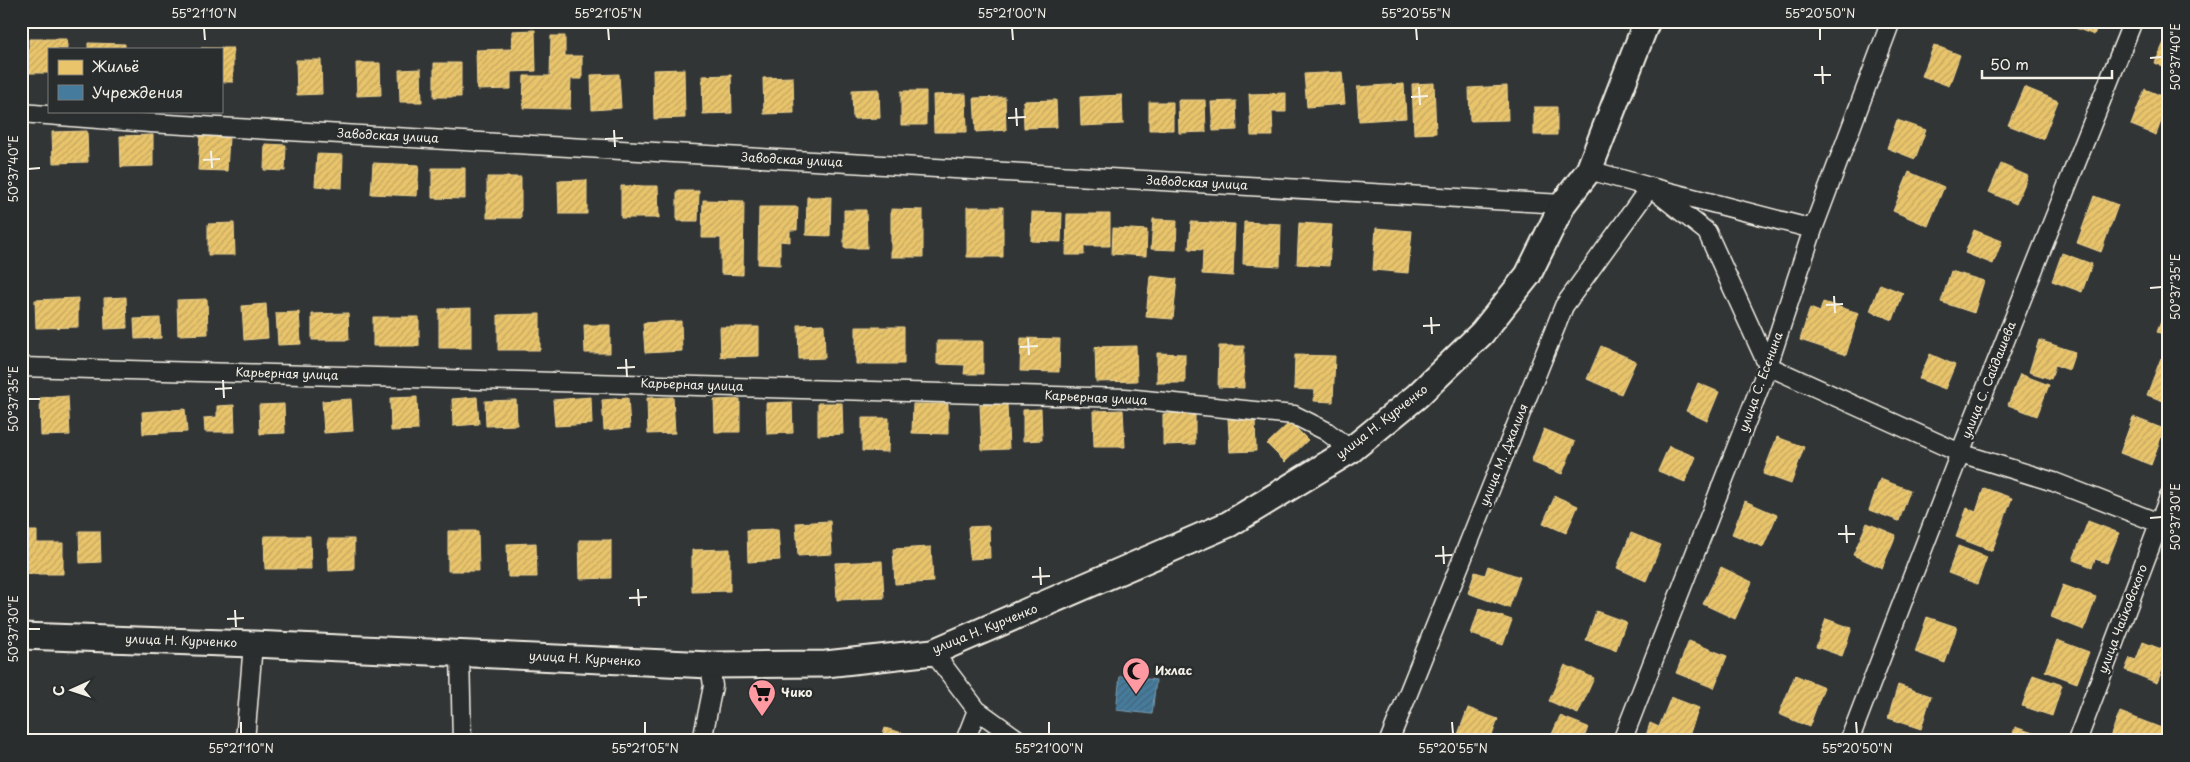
<svg xmlns="http://www.w3.org/2000/svg" width="2190" height="762" viewBox="0 0 2190 762" font-family="'Playpen Sans',sans-serif">
  <defs>
    <pattern id="homes-hatch" width="6" height="6" patternUnits="userSpaceOnUse" patternTransform="scale(1.25)"><rect width="6" height="6" fill="#e9c46a"/><path d="M-1 1l2-2M0 6l6-6M5 7l2-2" fill="none" stroke="#c1a561"/></pattern>
    <pattern id="public-hatch" width="6" height="6" patternUnits="userSpaceOnUse" patternTransform="scale(1.25)"><rect width="6" height="6" fill="#457b9d"/><path d="M-1 1l2-2M0 6l6-6M5 7l2-2" fill="none" stroke="#476476"/></pattern>
  </defs>
  <rect width="100%" height="100%" fill="#323535"/>
  <filter id="ink" filterUnits="userSpaceOnUse"><feTurbulence type="fractalNoise" baseFrequency=".02" numOctaves="2"/><feDisplacementMap in="SourceGraphic" scale="10" xChannelSelector="R" yChannelSelector="G"/><feConvolveMatrix kernelMatrix="1 2 1 2 8 2 1 2 1" color-interpolation-filters="sRGB"/></filter>
  <g filter="url(#ink)">
    <path fill="url(#homes-hatch)" stroke="#ecd290" d="M2058 21H2099L2094 35Z
      M535 30 536 71 511 72V89L477 90 476 50 512 49V31Z
      M2169 31V69L2155 63Z
      M551 36H565V56H582V79H571L570 109 523 108 524 76H550Z
      M29 39H67V49H49V73H29Z
      M88 43 125 44V49H88Z
      M1934 45 1960 55 1949 86 1922 76Z
      M201 48H233V82H221V49Z
      M296 60H321L322 94 297 95Z
      M356 63H380L381 95 357 96Z
      M434 63H461V97H434Z
      M421 69 422 102H400L399 70Z
      M684 69 685 118 654 119 653 70Z
      M1342 72 1345 104 1307 107 1304 74Z
      M619 74 621 108 592 110 591 75Z
      M731 75 732 113 703 114 702 76Z
      M793 77 794 113 764 114 763 78Z
      M1434 83 1436 133 1414 134 1412 84Z
      M1404 84 1406 118 1359 121 1357 87Z
      M1507 86 1508 120 1470 121 1469 88Z
      M2024 87 2058 101 2043 139 2008 125Z
      M879 89 880 118 853 119 852 90Z
      M2145 89 2169 99 2156 135 2131 125Z
      M901 91H926V125H901Z
      M1286 93V112H1272L1273 136H1251L1249 94Z
      M966 94 967 132H934L933 95Z
      M1122 95 1123 124 1081 126 1080 97Z
      M1005 97 1006 130 976 132 974 98Z
      M1056 100 1057 127 1024 128 1023 101Z
      M1178 100H1205L1206 132 1179 133Z
      M1236 101 1237 130 1213 131 1211 102Z
      M1149 102H1173V130H1149Z
      M1534 107H1557V135H1534Z
      M1897 120 1926 130 1915 159 1887 148Z
      M21 128 25 169 21 170Z
      M87 131 88 162 53 163 52 132Z
      M153 135V166L121 167 120 136Z
      M200 135 229 137 227 171 198 170Z
      M265 144 286 145 285 171 264 170Z
      M317 154 343 155 342 188 315 186Z
      M373 163 419 165 417 196 371 194Z
      M2001 164 2028 176 2016 204 1989 192Z
      M432 168H465V199L432 198Z
      M1909 172 1944 187 1928 226 1893 211Z
      M487 177H521V218H487Z
      M587 180V214H559L558 181Z
      M621 186H658L659 218H621Z
      M677 191H699L698 221H677Z
      M2094 196 2118 205 2101 252 2077 243Z
      M807 197H831L830 236 806 235Z
      M703 200 744 201 743 275 721 274V238H702Z
      M759 207H798L797 230H790V242L780 241V265L758 264Z
      M967 207H1003V257H967Z
      M891 209 923 210V257H891Z
      M844 210H866L867 248H844Z
      M1032 212 1062 213 1061 242 1031 241Z
      M1067 214H1110V246H1084V255H1066Z
      M1153 219 1177 220 1176 250 1151 249Z
      M1191 222 1235 224 1233 276 1202 274 1203 250 1189 249Z
      M1244 222 1281 224 1280 266 1243 264Z
      M234 223 235 255H208V224Z
      M1299 223 1332 225 1329 266 1297 264Z
      M1113 228 1147 230 1146 256 1112 254Z
      M1376 228 1412 231 1408 273 1373 270Z
      M1974 230 2002 241 1993 264 1965 253Z
      M2062 253 2092 264 2082 292 2052 281Z
      M1951 271 1984 281 1974 313 1941 302Z
      M1150 276 1177 279 1173 319 1146 317Z
      M1880 284 1903 293 1893 320 1870 311Z
      M126 297 127 328 105 329 104 298Z
      M78 298V327L36 328 35 300Z
      M207 299 208 334 178 335 177 300Z
      M2169 301V336L2157 332Z
      M1823 302 1859 313 1846 355 1800 340 1810 308 1820 312Z
      M266 304 268 338 244 340 242 306Z
      M471 308V348H439V309Z
      M299 312 301 344 278 345 276 313Z
      M348 313 349 340H312V314Z
      M540 314V350H498V315Z
      M373 317H419V346H373Z
      M160 318 161 338 135 339 134 319Z
      M681 321 682 351 645 353 643 323Z
      M824 324 825 358 799 359 798 325Z
      M584 325H610V353H585Z
      M720 327H759V356L721 357Z
      M856 327H904V364H856Z
      M1021 338 1060 339 1059 372 1020 371Z
      M2039 340 2075 352 2069 370 2055 365 2051 379 2029 372Z
      M937 341H983V374H964L965 365 937 364Z
      M1136 346 1137 381 1096 382 1095 347Z
      M1219 346H1244V388L1218 387Z
      M1601 346 1636 361 1621 394 1587 379Z
      M1157 353 1185 354V383H1157Z
      M1930 354 1955 365 1945 389 1919 379Z
      M1295 355 1335 356 1333 402 1314 401 1315 390 1294 389Z
      M2161 358 2169 361V403L2147 395Z
      M2020 374 2049 385 2037 416 2008 405Z
      M1698 383 1719 392 1707 421 1686 411Z
      M68 396 70 435 41 436 40 398Z
      M417 397 418 430 391 431 390 398Z
      M477 397 479 424 453 426 452 399Z
      M591 397 592 424 555 426 553 400Z
      M673 397 675 433 648 434 647 398Z
      M628 398 630 428 604 430 602 400Z
      M351 399 353 431 324 433 322 401Z
      M740 399V432H715L714 400Z
      M516 400 517 425 486 426 485 401Z
      M792 402 793 433 767 434 766 403Z
      M818 403H842L843 434 818 435Z
      M284 404 285 433 260 434 259 405Z
      M913 404H948V434L912 433Z
      M1007 404 1009 449 982 450 980 405Z
      M234 405 235 432H205L204 418 217 417V406Z
      M185 409 187 432 143 434 142 412Z
      M1041 409 1042 440 1023 441V410Z
      M1123 410 1125 447H1094L1093 411Z
      M1195 413V444L1163 445V414Z
      M2133 417 2164 429 2151 465 2120 453Z
      M862 418H889L888 452 862 451Z
      M1255 418 1256 451 1230 452 1228 419Z
      M1290 422 1308 440 1285 462 1267 444Z
      M1544 429 1575 442 1562 474 1531 462Z
      M1777 437 1804 447 1791 484 1763 474Z
      M1669 446 1696 457 1685 482 1658 471Z
      M1880 479 1910 490 1899 521 1869 510Z
      M1984 488 2012 498 1992 551 1956 537 1967 508 1976 512Z
      M1555 496 1578 506 1566 533 1543 523Z
      M1745 501 1777 515 1763 547 1732 534Z
      M830 521 832 554 798 556 796 523Z
      M2088 521 2119 533 2107 563 2095 559 2092 567 2073 560Z
      M1867 523 1896 535 1882 568 1853 555Z
      M989 526 990 558 970 559 968 527Z
      M778 529 780 560 748 562 747 530Z
      M21 531H37V543H63V574H27V557H21Z
      M79 531H100L101 562 80 563Z
      M448 531H478L479 571H448Z
      M1631 533 1661 545 1646 581 1617 568Z
      M264 536H310L311 569H265Z
      M328 539H354V570L329 571Z
      M579 540H611V578L580 579Z
      M536 543 537 577H508L507 544Z
      M1958 546 1987 557 1977 584 1948 573Z
      M931 547 933 582 895 584 893 549Z
      M730 549V591L692 592V550Z
      M882 561 884 598 837 600 835 563Z
      M1488 566 1520 577 1509 608 1468 593 1475 572 1485 575Z
      M1721 567 1752 582 1735 619 1703 604Z
      M2063 585 2096 597 2084 630 2051 617Z
      M1479 609 1512 620 1503 645 1471 634Z
      M1596 611 1626 622 1616 650 1586 640Z
      M1927 617 1957 627 1945 663 1915 652Z
      M1826 619 1852 628 1842 656 1816 647Z
      M2057 640 2089 652 2077 683 2045 671Z
      M1689 641 1727 656 1714 688 1676 673Z
      M2143 642 2169 652 2157 683 2125 670 2130 658 2136 660Z
      M1565 665 1594 678 1578 714 1549 701Z
      M1795 675 1824 687 1809 727 1779 714Z
      M2033 675 2062 685 2052 716 2022 706Z
      M1898 685 1931 696 1921 729 1888 718Z
      M1671 697 1699 708 1687 741H1650L1645 739 1650 723 1659 727Z
      M1468 708 1498 719 1490 741H1468L1457 737Z
      M2120 712 2164 729 2160 741H2120L2110 737Z
      M1560 716 1588 727 1583 741H1549Z
      M2015 727 2033 733 2031 740 2033 741H2011Z
      M885 728 909 735 908 741H881Z"/>
    <path fill="url(#public-hatch)" stroke="#7a9eb4" d="M1120 676 1156 680 1152 714 1116 710Z"/>
    <g fill="none" stroke-linecap="round" stroke-linejoin="round">
      <g stroke="#f4f1e8" stroke-width="21">
        <path id="street" d="M21 113 150 123 1563 204
          M1589 170 1650 187 1707 232 1768 366 1960 453 2054 482 2169 527
          M21 367 1125 398 1294 415 1326 431 1351 450
          M933 652 977 710 1020 741
          M460 654 462 741
          M245 741 253 644
          M702 741 713 686 710 665
          M965 741 977 710
          M1389 741 1564 306 1650 187 1813 229
          M1622 741 1768 366 1813 229 1891 21
          M1849 741 1960 453 2133 21
          M2077 741 2169 497"/>
      </g>
      <g stroke="#f4f1e8" stroke-width="29">
        <path id="secondary" d="M21 636 253 644 710 665 826 664 933 652 1229 524 1351 450 1417 396 1482 333 1528 275 1563 204 1589 170 1647 21"/>
      </g>
      <use href="#street" stroke="#2a2d2e" stroke-width="18"/>
      <use href="#secondary" stroke="#2a2d2e" stroke-width="25"/>
    </g>
  </g>
  <path fill="none" stroke="#f4f1e8" stroke-width="2" d="M204 28 205 40M608 28 609 40M1012 28 1013 40M1416 28 1417 40M1820 28V40M2150 58 2162 57M1822 66 1823 84M1814 75H1831M1419 87 1420 105M1411 97 1428 96M1016 108 1017 126M1008 118 1026 117M614 130 615 147M605 139 623 138M211 151 212 168M203 160 220 159M28 169 40 168M2150 288 2162 287M1834 296 1835 313M1826 305 1843 304M1431 317 1432 334M1423 326 1440 325M1028 338 1029 355M1020 347 1038 346M626 359 627 377M617 368 635 367M223 380 224 398M215 389 232 388M28 399H40M2150 518 2162 517M1846 525 1847 543M1838 534H1855M1443 546 1444 564M1435 556 1452 555M1040 567 1041 585M1032 577 1050 576M638 589 639 606M629 598 647 597M235 610 236 627M227 619 244 618M28 629H40M241 722V734M645 722V734M1049 722V734M1452 722 1453 734M1856 722 1857 734"/>
  <defs>
    <g id="mosque-pin" transform="scale(1.4375)"><path d="M0 17L-7.5 6A9.5 9.5 0 1 1 7.5 6Z" fill="#ff9aa2" stroke="#2a2d2e"/><path d="M3.5-4.9A6 6 0 1 0 3.5 4.9A5 5 0 1 1 3.5-4.9Z" fill="#111"/></g>
    <g id="supermarket-pin" transform="scale(1.4375)"><path d="M0 17L-7.5 6A9.5 9.5 0 1 1 7.5 6Z" fill="#ff9aa2" stroke="#2a2d2e"/><path d="M-6-5.5h2.5l.6 2H6L4.5 2H-2.5L-4.4-4H-6ZM-1.5 3.2a1.3 1.3 0 1 0 .1 0ZM3 3.2a1.3 1.3 0 1 0 .1 0Z" fill="#111"/></g>
  </defs>
  <g fill-rule="evenodd">
    <use href="#mosque-pin" x="1136" y="671"/>
    <use href="#supermarket-pin" x="762" y="693"/>
  </g>
  <g text-anchor="middle" stroke-width="5" stroke-linejoin="round" paint-order="stroke">
    <g font-size="12" fill="#f4f1e8" stroke="#2a2d2e">
      <text transform="translate(388 136) rotate(3)" y="4">Заводская улица</text>
      <text transform="translate(792 160) rotate(3)" y="4">Заводская улица</text>
      <text transform="translate(1197 183) rotate(3)" y="4">Заводская улица</text>
      <text transform="translate(287 374) rotate(2)" y="4">Карьерная улица</text>
      <text transform="translate(1989 380) rotate(-68)" y="4">улица С. Сайдашева</text>
      <text transform="translate(1761 382) rotate(-70)" y="4">улица С. Есенина</text>
      <text transform="translate(692 385) rotate(2)" y="4">Карьерная улица</text>
      <text transform="translate(1096 398) rotate(3)" y="4">Карьерная улица</text>
      <text transform="translate(1382 422) rotate(-38)" y="4">улица Н. Курченко</text>
      <text transform="translate(1504 455) rotate(-68)" y="4">улица М. Джалиля</text>
      <text transform="translate(2123 619) rotate(-69)" y="4">улица Чайковского</text>
      <text transform="translate(985 629) rotate(-22)" y="4">улица Н. Курченко</text>
      <text transform="translate(181 641) rotate(2)" y="4">улица Н. Курченко</text>
      <text transform="translate(585 659) rotate(3)" y="4">улица Н. Курченко</text>
    </g>
    <g font-size="12" font-weight="bold" fill="#f4f1e8" stroke="#2a2d2e" text-anchor="start">
      <text x="1155" y="675">Ихлас</text>
      <text x="781" y="697">Чико</text>
    </g>
  </g>
  <rect width="2190" height="762" fill="none" stroke="#2a2d2e" stroke-width="55"/>
  <rect x="48" y="48" width="175" height="65" fill="#2a2d2e" stroke="#7b7b78"/>
  <rect x="58" y="60" width="25" height="15" fill="#e9c46a" stroke="#7b7b78"/>
  <text x="92" y="72" font-size="15" fill="#f4f1e8">Жильё</text>
  <rect x="58" y="85" width="25" height="15" fill="#457b9d" stroke="#7b7b78"/>
  <text x="92" y="98" font-size="15" fill="#f4f1e8">Учреждения</text>
  <g transform="translate(72 690) rotate(267)" stroke="#2a2d2e" stroke-width="4" paint-order="stroke">
  <path d="M0-4L9 19L0 12L-9 19Z" fill="#f4f1e8"/>
  <text y="-8" font-size="14" font-weight="bold" text-anchor="middle" fill="#f4f1e8">С</text>
  </g>
  <path d="M1982 70v8h130v-8" fill="none" stroke="#f4f1e8" stroke-width="2.5"/>
  <text x="1990" y="70" font-size="15" fill="#f4f1e8" stroke="#2a2d2e" stroke-width="4" paint-order="stroke">50 m</text>
  <rect x="28" y="28" width="2134" height="706" fill="none" stroke="#f4f1e8" stroke-width="2"/>
  <g font-size="12" text-anchor="middle" fill="#f4f1e8">
    <text x="204" y="18">55°21'10"N</text>
    <text x="608" y="18">55°21'05"N</text>
    <text x="1012" y="18">55°21'00"N</text>
    <text x="1416" y="18">55°20'55"N</text>
    <text x="1820" y="18">55°20'50"N</text>
    <text transform="translate(2176 57) rotate(-90)" y="4">50°37'40"E</text>
    <text transform="translate(14 169) rotate(-90)" y="4">50°37'40"E</text>
    <text transform="translate(2176 287) rotate(-90)" y="4">50°37'35"E</text>
    <text transform="translate(14 399) rotate(-90)" y="4">50°37'35"E</text>
    <text transform="translate(2176 517) rotate(-90)" y="4">50°37'30"E</text>
    <text transform="translate(14 629) rotate(-90)" y="4">50°37'30"E</text>
    <text x="241" y="753">55°21'10"N</text>
    <text x="645" y="753">55°21'05"N</text>
    <text x="1049" y="753">55°21'00"N</text>
    <text x="1453" y="753">55°20'55"N</text>
    <text x="1857" y="753">55°20'50"N</text>
  </g>
</svg>
